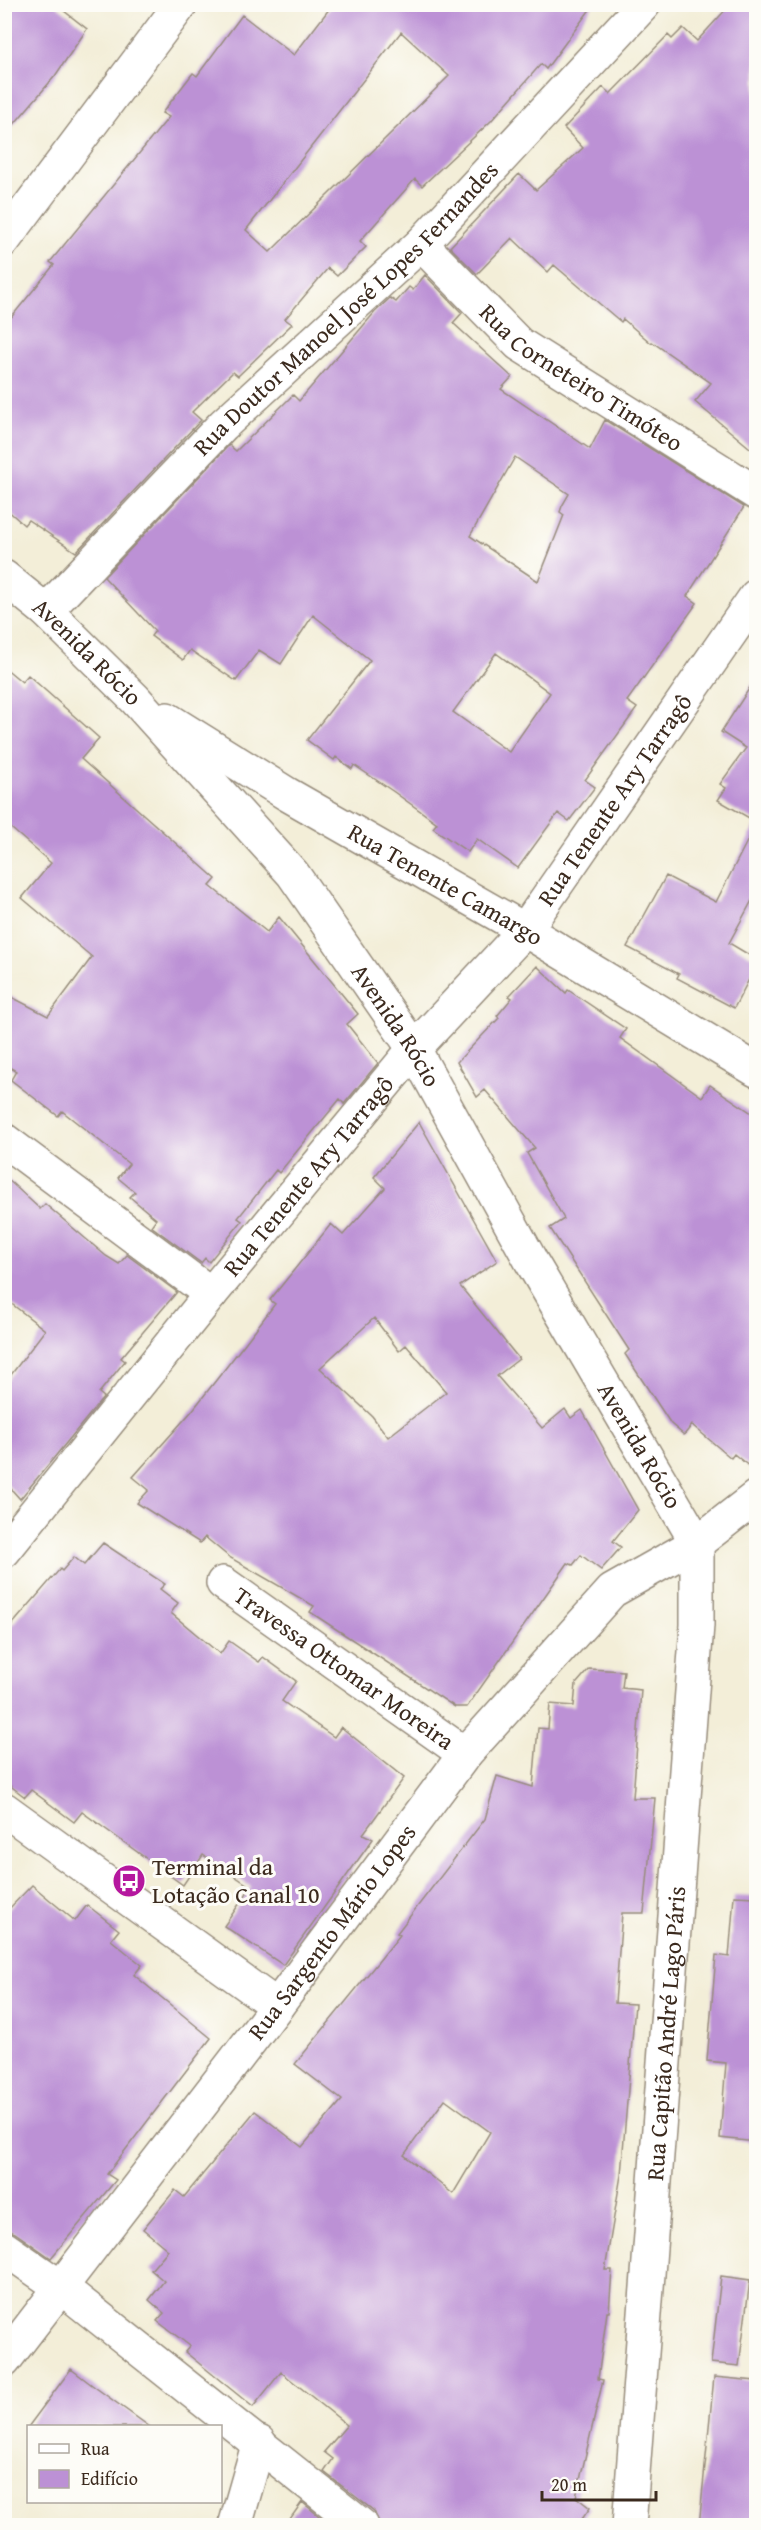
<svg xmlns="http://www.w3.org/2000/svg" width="761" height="2530" viewBox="0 0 761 2530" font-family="'Gentium Book Plus',serif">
  <rect width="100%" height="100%" fill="#fdfcf7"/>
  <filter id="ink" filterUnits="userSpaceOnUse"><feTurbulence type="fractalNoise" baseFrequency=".0167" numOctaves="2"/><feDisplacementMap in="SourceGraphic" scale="12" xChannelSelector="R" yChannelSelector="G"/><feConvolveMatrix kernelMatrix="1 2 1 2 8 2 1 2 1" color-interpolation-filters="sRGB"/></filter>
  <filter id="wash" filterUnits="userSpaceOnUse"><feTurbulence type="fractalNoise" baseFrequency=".008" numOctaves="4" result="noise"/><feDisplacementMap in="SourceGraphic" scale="24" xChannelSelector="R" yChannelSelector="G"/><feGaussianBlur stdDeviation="1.35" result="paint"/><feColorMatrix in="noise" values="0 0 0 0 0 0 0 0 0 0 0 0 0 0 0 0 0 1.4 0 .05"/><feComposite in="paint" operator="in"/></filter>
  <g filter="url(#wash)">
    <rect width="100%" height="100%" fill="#f3eed8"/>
    <g id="blocks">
      <path fill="#bc91d5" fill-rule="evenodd" d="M4 4H55L87 29 55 76 4 136Z
        M333 4H594L546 69 541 64 491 121 422 186 415 179 360 241 366 247 337 276 328 268 285 319 292 324 238 376 233 372 192 412 201 420 76 552 28 520 24 525 4 507V326L54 265 50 262 169 117 162 113 193 73 197 76 242 15 294 55ZM401 32 449 76 270 252 246 230Z
        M731 4H756V453L695 402 711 383 652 342 651 343 623 319 621 322 554 265 548 272 512 238 477 274 450 247 519 174 536 190 583 148 564 128 603 87 610 94 668 35 672 39 683 28 697 41Z
        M425 275 462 313 453 323 512 377 501 389 590 449 605 420 744 507 687 596 697 603 627 701 637 708 585 780 595 787 569 821 558 813 518 868 477 839 468 852 433 828 437 823 394 792 354 765 352 769 336 757 334 760 307 740 370 660 313 615 281 664 259 650 236 681 190 650 183 660 151 636 155 631 104 577 229 445 236 451 293 395 299 401 375 312 390 298 396 302 409 287 413 290ZM515 457 569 494 562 506 560 512 564 515 538 581 470 536ZM496 653 550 693 509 752 453 712Z
        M4 667 22 682 28 675 99 738 81 759 216 879 210 886 267 932 279 917 358 1014 347 1024 378 1063 344 1104 340 1099 279 1173 276 1170 238 1218 242 1221 209 1262 205 1258 201 1263 151 1226 156 1219 130 1197 135 1192 118 1178 129 1164 62 1111 58 1116 11 1080 16 1071 4 1064V993L48 1016 92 957 22 898 51 863 4 822Z
        M756 678V822L718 800 726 788 720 784 746 748 721 732Z
        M756 824V893L729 943 756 959V966L734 1008 677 978 679 974 627 947 666 876 716 902Z
        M537 966 566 993 568 990 626 1029 620 1038 702 1097 710 1085 756 1116V1472L734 1454 731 1458 692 1425 684 1435 671 1424 625 1354 629 1350 550 1228 564 1219 527 1153 535 1148 485 1090 477 1097 457 1062 499 1018 497 1016 512 998 509 996Z
        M419 1122 497 1261 460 1286 519 1359 497 1376 542 1428 565 1409 571 1418 582 1410 638 1510 613 1541 621 1547 601 1570 581 1555 573 1565 568 1563 467 1707H455L310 1612 314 1606 229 1557 205 1537 200 1543 137 1503 149 1490 133 1477 192 1411 246 1342 275 1304 270 1300 331 1224 343 1235 385 1188 374 1177ZM374 1318 399 1351 406 1345 446 1392 388 1437 372 1416 320 1368Z
        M4 1176 40 1209 45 1204 106 1256 119 1264 127 1255 177 1292 121 1358 125 1361 99 1393 104 1397 20 1499 4 1481V1384L45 1330 4 1298Z
        M103 1543 165 1584 160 1589 178 1603 171 1613 220 1654 229 1641 259 1662 263 1657 296 1681 282 1701 334 1737 341 1727 404 1778 363 1834 373 1839 283 1965 224 1926 251 1887 203 1855 183 1885 82 1812 74 1822 31 1790 25 1797 4 1781V1634L60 1569 62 1571 74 1557 84 1565Z
        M589 1669 624 1671 622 1688 641 1690 633 1798H655L644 1913H622L615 2003 635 2004 621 2175 605 2270H612L609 2312H607L598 2379 603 2380 576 2497 590 2508 577 2526H380L374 2511 324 2472 333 2459 324 2452 347 2425 281 2372 253 2407 185 2352 190 2346 157 2321 164 2313 149 2300 164 2281 151 2270 168 2250 143 2229 175 2190 184 2197 255 2111 302 2147 342 2100 295 2064 400 1935 397 1933 485 1819 497 1776 533 1787 538 1728 548 1729 550 1704 574 1706 576 1684ZM445 2099 490 2132 453 2194 404 2155Z
        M32 1885 75 1921 87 1905 119 1930 111 1940 142 1965 134 1975 211 2038 107 2174 116 2180 51 2258 15 2233 4 2229V1914Z
        M734 1896 756 1897V2142L720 2138 726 2063 707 2061 716 1955 729 1957Z
        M721 2276 750 2280 739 2366 711 2363Z
        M71 2369 96 2388 150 2427H28Z
        M714 2377 756 2381V2526H699Z
        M302 2502 331 2526H285Z"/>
    </g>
  </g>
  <g filter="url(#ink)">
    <use href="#blocks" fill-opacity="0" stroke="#978c7b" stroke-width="1.5"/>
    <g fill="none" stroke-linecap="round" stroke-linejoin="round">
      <g stroke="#978c7b" stroke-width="36">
        <g id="minor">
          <path d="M4 240 181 4"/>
          <path id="s1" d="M421 244 519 344 756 493"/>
          <path id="s2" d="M46 611 223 425 421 244 644 4"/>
          <path d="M4 1140 211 1294"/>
          <path id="s3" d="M4 1551 211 1294 414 1049 525 930 756 596"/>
          <path id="s4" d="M223 1583 465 1754"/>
          <path d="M4 1809 277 2006"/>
          <path d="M4 2248 62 2288 362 2526"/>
          <path id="s5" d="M4 2361 277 2006 465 1754 612 1591 697 1543"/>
          <path d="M235 2526 259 2442"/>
        </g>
      </g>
      <g stroke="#978c7b" stroke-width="36">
        <g id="tertiary">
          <path id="s6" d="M4 577 46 611 135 699 293 874 414 1049 531 1261 697 1543"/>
          <path id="s7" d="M167 719 287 794 525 930 756 1070"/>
          <path d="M697 1543 756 1497"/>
          <path id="s8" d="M629 2526 697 1625V1543"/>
        </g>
      </g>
      <use href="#minor" stroke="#fff" stroke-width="33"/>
      <use href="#tertiary" stroke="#fff" stroke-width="33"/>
    </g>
  </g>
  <defs>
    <g id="bus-disc" transform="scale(1.725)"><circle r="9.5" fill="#b5179e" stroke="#fdfcf7"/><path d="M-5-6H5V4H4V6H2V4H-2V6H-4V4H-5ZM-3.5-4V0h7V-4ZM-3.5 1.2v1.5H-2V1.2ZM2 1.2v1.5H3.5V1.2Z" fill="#fff"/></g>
  </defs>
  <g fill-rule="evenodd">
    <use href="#bus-disc" x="129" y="1881"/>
  </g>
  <g text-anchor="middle" stroke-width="6" stroke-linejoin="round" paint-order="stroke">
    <g font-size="24" fill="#3b2a1e" stroke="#fdfcf7">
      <text dy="8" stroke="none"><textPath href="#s2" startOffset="426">Rua Doutor Manoel José Lopes Fernandes</textPath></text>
      <text dy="8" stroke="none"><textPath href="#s1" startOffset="210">Rua Corneteiro Timóteo</textPath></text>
      <text dy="8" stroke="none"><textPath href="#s6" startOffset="112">Avenida Rócio</textPath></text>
      <text dy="8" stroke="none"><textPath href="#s3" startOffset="969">Rua Tenente Ary Tarragô</textPath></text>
      <text dy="8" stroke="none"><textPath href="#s7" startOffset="324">Rua Tenente Camargo</textPath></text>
      <text dy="8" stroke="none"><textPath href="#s6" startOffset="598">Avenida Rócio</textPath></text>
      <text dy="8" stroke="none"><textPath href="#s3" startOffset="483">Rua Tenente Ary Tarragô</textPath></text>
      <text dy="8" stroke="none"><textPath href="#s6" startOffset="1084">Avenida Rócio</textPath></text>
      <text dy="8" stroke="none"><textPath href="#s4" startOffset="148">Travessa Ottomar Moreira</textPath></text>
      <text dy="8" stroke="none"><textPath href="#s5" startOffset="540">Rua Sargento Mário Lopes</textPath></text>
      <text dy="8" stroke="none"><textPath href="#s8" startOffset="494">Rua Capitão André Lago Páris</textPath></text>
    </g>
    <g font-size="24" fill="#3b2a1e" stroke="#fdfcf7" text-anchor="start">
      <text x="152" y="1875">Terminal da<tspan x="152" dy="28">Lotação Canal 10</tspan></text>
    </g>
  </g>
  <rect width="761" height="2530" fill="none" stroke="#fdfcf7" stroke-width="24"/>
  <rect x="27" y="2425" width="195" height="78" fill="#fdfcf7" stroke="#afa8a0" stroke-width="1.5"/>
  <rect x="39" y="2444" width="30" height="9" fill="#ffffff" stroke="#afa8a0" stroke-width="1.5"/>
  <text x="81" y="2455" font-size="18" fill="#3b2a1e">Rua</text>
  <rect x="39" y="2470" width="30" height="18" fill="#bc91d5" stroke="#afa8a0" stroke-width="1.5"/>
  <text x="81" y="2485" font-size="18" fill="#3b2a1e">Edifício</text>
  <path d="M542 2491v9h114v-9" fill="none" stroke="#3b2a1e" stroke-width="3"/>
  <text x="551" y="2491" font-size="18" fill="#3b2a1e" stroke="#fdfcf7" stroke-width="4.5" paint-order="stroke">20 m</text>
</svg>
